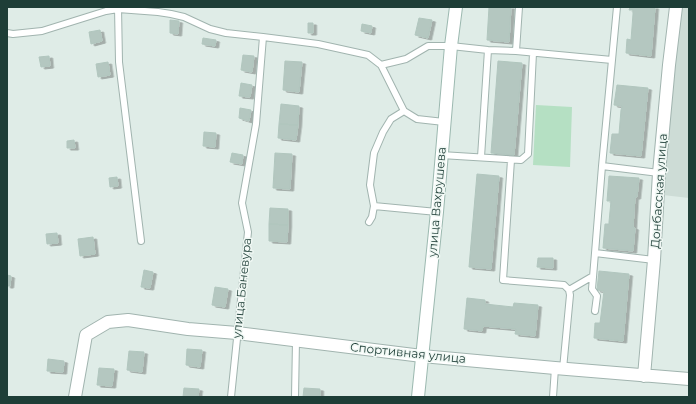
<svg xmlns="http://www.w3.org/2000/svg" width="696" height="404" viewBox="0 0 696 404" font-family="Montserrat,sans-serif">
  <defs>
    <filter id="shadow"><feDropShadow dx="3.5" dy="2" stdDeviation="0" flood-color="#0004"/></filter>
  </defs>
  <rect width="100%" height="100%" fill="#dfece7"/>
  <path fill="#cddcd6" d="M680 7H689V198L663 195Z"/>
  <path fill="#b5e0c3" d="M536 105 572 107 570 167 533 165Z"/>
  <path fill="#b4c7c0" stroke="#b1c6be" filter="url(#shadow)" d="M489 7H511L509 42 487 40Z
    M630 7H655L651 56 626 53 627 39 631 40 633 14V10H629Z
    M419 18 432 20 428 38 415 35Z
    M170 20 179 21 178 34 170 33Z
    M308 23H313V33H308Z
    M362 24 372 26 371 33 361 31Z
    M100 30 102 41 91 44 89 32Z
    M203 38 216 40 215 46 202 44Z
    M243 55 254 56 252 72 241 70Z
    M49 56 50 66 41 67 39 57Z
    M285 61 302 62 299 92 283 90Z
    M498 61 522 63 514 155 491 153Z
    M108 62 110 75 98 77 96 64Z
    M241 83 252 85 250 97 239 96Z
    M617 85 648 88 641 156 610 153 612 134H619L621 110 622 106 614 105Z
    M281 104 299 106 298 125 279 124Z
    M240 108 251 110 249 121 239 118Z
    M279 124 298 125 296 140 278 138Z
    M204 132 216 133 215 147 203 146Z
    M74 140 75 148H67V141Z
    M232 153 243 155 242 164 230 162Z
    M275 153 292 154 290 189 273 188Z
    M477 174 499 176 491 269 469 267Z
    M609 176 639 178 637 197H635L633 227 635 228 633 251 603 248 605 224H609V222L611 201H607Z
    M117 177 118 186 110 187 109 178Z
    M270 208 288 209V225L269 224Z
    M269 224 288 225 287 242 269 241Z
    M57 233 58 243 47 244 46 234Z
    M93 237 95 254 80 256 78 239Z
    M538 258H553V268L537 267Z
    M144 270 153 272 150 288 141 287Z
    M599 271 629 274 623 341 594 338 595 323H600L604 291 597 290Z
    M7 275 11 276 10 286H7Z
    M215 287 228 289 225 307 212 305Z
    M467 298 485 300V304L513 307 514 303 538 305 535 336 515 334 516 329 483 326 482 331 464 329Z
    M187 349 202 350 200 367 186 365Z
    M129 351 144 352 142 372 127 370Z
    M48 359 64 361 63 372 47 371Z
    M99 368 114 369 112 386 97 385Z
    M184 388 199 389 198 397H183Z
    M304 388 320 389V397H303Z"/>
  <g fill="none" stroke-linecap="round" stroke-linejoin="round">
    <g stroke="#a1b4af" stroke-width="8">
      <path id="service" d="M118 7 119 62 141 241
        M617 7 602 166 659 173
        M7 33 13 34 42 31 106 11 118 9 158 12 171 14 184 17 210 29 226 33 263 37 318 44 368 55 381 65 404 111 417 119 444 122
        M516 51 612 60
        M381 65 406 59 428 46H451L488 50 516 51 519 7
        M441 155 521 160 528 154 533 53
        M481 157 488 50
        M511 160 503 280 564 285 569 290 570 295 563 369
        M602 166 595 253 654 260
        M374 206 437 212
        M369 222 372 217 374 206 370 185 374 153 383 132 391 119 404 111
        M569 290 593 276
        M595 311 597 296 592 289 595 253
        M231 397 248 232 242 203 256 124 263 37
        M295 397 296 340
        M553 397 555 368"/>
    </g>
    <g stroke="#a1b4af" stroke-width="14">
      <path id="minor" d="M644 376 654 260 659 173 669 65 676 7
        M75 397 86 335 108 322 128 320 188 329 237 333 422 356 555 368 689 379"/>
    </g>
    <g stroke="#9cb9b0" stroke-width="14">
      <path id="secondary" d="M418 397 437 212 451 46 456 7"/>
    </g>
    <use href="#service" stroke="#fff" stroke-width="6"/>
    <use href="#minor" stroke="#fff" stroke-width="12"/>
    <use href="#secondary" stroke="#fff" stroke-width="12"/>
  </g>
  <g text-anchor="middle" stroke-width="3" stroke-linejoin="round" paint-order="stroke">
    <g font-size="12" fill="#1e3e37" stroke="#f0f8f4">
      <text transform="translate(659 191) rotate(-86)" y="4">Донбасская улица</text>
      <text transform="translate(437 202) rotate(-85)" y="4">улица Вахрушева</text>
      <text transform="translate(242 288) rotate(-84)" y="4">улица Баневура</text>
      <text transform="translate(408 353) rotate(6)" y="4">Спортивная улица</text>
    </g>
  </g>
  <rect width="696" height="404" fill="none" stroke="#1e3e37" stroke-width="16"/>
</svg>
